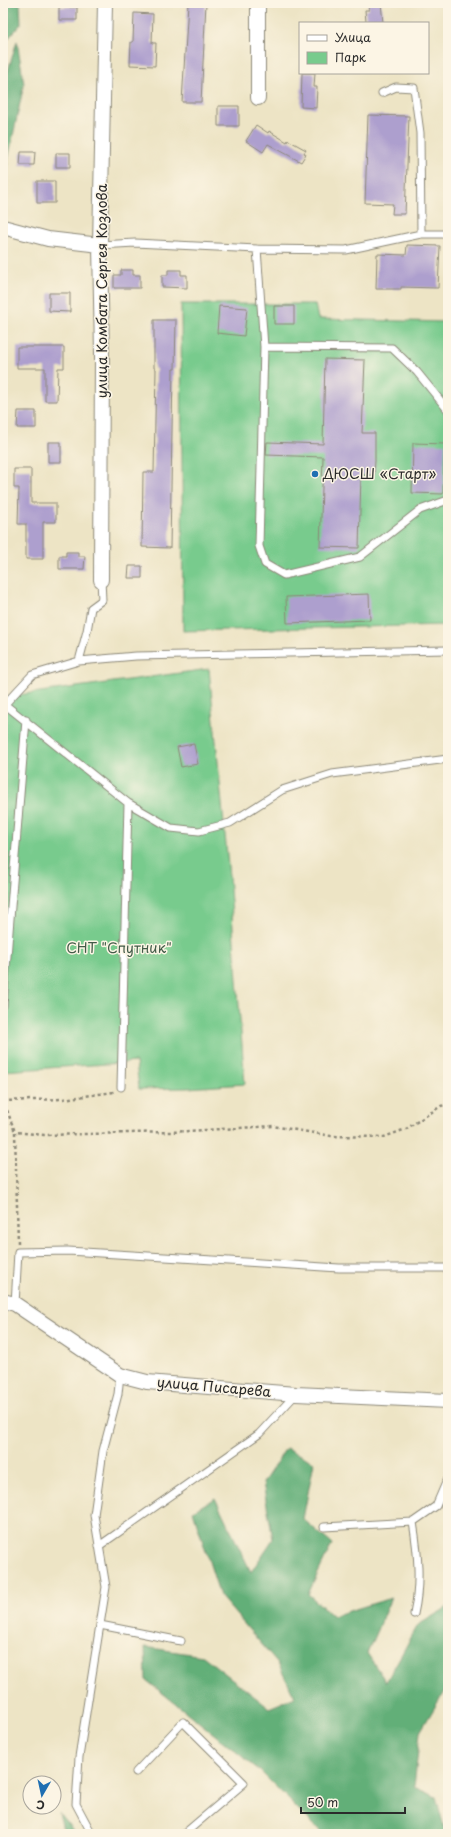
<svg xmlns="http://www.w3.org/2000/svg" width="451" height="1837" viewBox="0 0 451 1837" font-family="'Playpen Sans',sans-serif">
  <rect width="100%" height="100%" fill="#fcf5e5"/>
  <filter id="ink" filterUnits="userSpaceOnUse"><feTurbulence type="fractalNoise" baseFrequency=".025" numOctaves="2"/><feDisplacementMap in="SourceGraphic" scale="8" xChannelSelector="R" yChannelSelector="G"/><feConvolveMatrix kernelMatrix="1 2 1 2 8 2 1 2 1" color-interpolation-filters="sRGB"/></filter>
  <filter id="wash" filterUnits="userSpaceOnUse"><feTurbulence type="fractalNoise" baseFrequency=".012" numOctaves="4" result="noise"/><feDisplacementMap in="SourceGraphic" scale="16" xChannelSelector="R" yChannelSelector="G"/><feGaussianBlur stdDeviation="0.9" result="paint"/><feColorMatrix in="noise" values="0 0 0 0 0 0 0 0 0 0 0 0 0 0 0 0 0 1.4 0 .05"/><feComposite in="paint" operator="in"/></filter>
  <g filter="url(#wash)">
    <rect width="100%" height="100%" fill="#ede4c5"/>
    <path fill="#78cb8d" stroke="#527b5c" d="M181 304H315L318 319 448 322V625L183 631Z
      M209 669 229 876 245 1084 188 1088 139 1089 136 1062 3 1071V697Z"/>
    <path fill="#62af78" stroke="#466d52" d="M3 3H20L21 24 5 42 3 39Z
      M17 41 24 84 3 183V80L6 77Z
      M286 1448 314 1462 303 1519 332 1544 308 1594 333 1616 391 1598 367 1653 386 1682 418 1625 448 1607V1685L420 1732 414 1787 436 1797 446 1834H323L259 1770 146 1680 145 1647 203 1656 269 1708 295 1697 277 1662 220 1596 193 1511 215 1498 251 1572 273 1539 263 1483Z
      M59 1813 76 1834H64Z"/>
    <g id="blocks">
      <path fill="#ad9fce" d="M188 3H206L201 102H182Z
        M368 3H381L383 23 366 22 365 10H369Z
        M59 7H77V20H59Z
        M134 13 153 14 152 43H156L155 66 130 65 131 42H133Z
        M302 73H315L314 87H317L316 108 301 107Z
        M218 106H239V126H218Z
        M368 115 409 116 405 214H392L393 204 365 203Z
        M256 125 268 133 269 131 287 142 288 140 306 150 304 153 306 154 301 162 268 144 263 152 246 141Z
        M21 152H35L34 165H20Z
        M56 153H70V167H56Z
        M37 181H55V203H37Z
        M407 245 440 246 438 288 401 287V289H376L377 254 406 255Z
        M121 270H133V275H140V288H114V275H121Z
        M168 270H181V275H187V288L162 287V275H168Z
        M49 293H70V312L49 311Z
        M219 306 247 308 244 336 217 333Z
        M274 306H294V324H274Z
        M154 320H176L175 369H173L170 548 142 547 143 472H154L156 369 154 368Z
        M17 347H64V368H58L57 401H45V368H17Z
        M325 359 365 360 362 433H375V461L374 475H361L359 548 320 547 323 457 266 455 267 442 323 444Z
        M18 411H36V428H17Z
        M48 442H61V462H48Z
        M413 443 445 444 443 494 412 493Z
        M14 469H31V503H56V522H43V559H26V524H18L19 488H14Z
        M66 552H78V556H85L84 569H59V556H66Z
        M129 566H142V578H128Z
        M369 594 370 620 287 623 286 597Z
        M194 744 198 764 181 767 177 747Z"/>
    </g>
  </g>
  <g filter="url(#ink)">
    <use href="#blocks" fill-opacity="0" stroke="#8c8878" stroke-width="1"/>
    <g fill="none" stroke-linecap="round" stroke-linejoin="round">
      <g stroke="#8c8878" stroke-width="9">
        <path id="service" d="M382 93 396 87 414 88 420 133 421 234
          M100 245 135 243 257 249 346 250 421 234H448
          M257 249 264 347 259 546 265 564 284 575 360 557 420 510 448 500
          M264 347 392 348 417 372 448 410
          M79 661 87 631 91 608 102 600 101 580
          M3 703 128 803 171 828 199 831 230 823 282 790 332 774 448 759
          M4 705 32 675 79 661 136 656 448 650
          M3 1006 26 720
          M121 1087 128 803
          M15 1304 18 1252 68 1251 339 1268H448
          M324 1527 413 1522
          M99 1546 259 1434 296 1394
          M414 1614C421 1583 418 1553 413 1522L436 1506 448 1478
          M100 1625 181 1641
          M136 1772 183 1722 244 1783 184 1834
          M92 1834 76 1804 79 1757 106 1587 94 1515 103 1451 118 1394 120 1375"/>
      </g>
      <g stroke="#8c8878" stroke-width="16">
        <path id="minor" d="M258 98V3
          M3 227 48 239 100 245
          M101 580 102 353 100 245 105 3
          M3 1301 15 1304 120 1375 147 1382 296 1394 448 1401"/>
      </g>
      <path stroke="#8c8878" stroke-width="2.5" stroke-dasharray="3 3" stroke-linecap="butt" d="M3 1099 15 1132
        M3 1101 63 1099 114 1092
        M18 1243 15 1132 44 1135 171 1132 273 1126 331 1136 384 1137 406 1129 441 1106 448 1104"/>
      <use href="#service" stroke="#fff" stroke-width="7"/>
      <use href="#minor" stroke="#fff" stroke-width="14"/>
    </g>
  </g>
  <circle fill="#1f6fb2" stroke="#fcf5e5" stroke-width="1.5" cx="315" cy="474" r="4"/>
  <g text-anchor="middle" stroke-width="3" stroke-linejoin="round" paint-order="stroke">
    <g font-size="14" fill="#2b2b2b" stroke="#fcf5e5">
      <text transform="translate(102 291) rotate(-90)" y="5">улица Комбата Сергея Козлова</text>
      <text transform="translate(214 1387) rotate(5)" y="5">улица Писарева</text>
    </g>
    <g font-size="14" fill="#2b2b2b" stroke="#fcf5e5" text-anchor="start">
      <text x="323" y="479">ДЮСШ «Старт»</text>
    </g>
    <g font-size="14" fill="#425b48" stroke="#fcf5e5">
      <text x="119" y="953">СНТ "Спутник"</text>
    </g>
  </g>
  <rect width="451" height="1837" fill="none" stroke="#fcf5e5" stroke-width="16"/>
  <rect x="299" y="22" width="130" height="52" fill="#fcf5e5" stroke="#a8a49b"/>
  <rect x="307" y="35" width="20" height="6" fill="#ffffff" stroke="#a8a49b"/>
  <text x="335" y="42" font-size="12" fill="#2b2b2b">Улица</text>
  <rect x="307" y="52" width="20" height="12" fill="#78cb8d" stroke="#a8a49b"/>
  <text x="335" y="62" font-size="12" fill="#2b2b2b">Парк</text>
  <g transform="translate(42 1795) rotate(189)"><circle r="19" fill="#fcf5e5" stroke="#a8a49b"/>
  <path d="M0-3L7 15L0 10L-7 15Z" fill="#1f6fb2"/>
  <text y="-6" font-size="11" font-weight="bold" text-anchor="middle" fill="#2b2b2b">С</text>
  </g>
  <path d="M301 1807v6h104v-6" fill="none" stroke="#2b2b2b" stroke-width="2"/>
  <text x="307" y="1807" font-size="12" fill="#2b2b2b" stroke="#fcf5e5" stroke-width="3" paint-order="stroke">50 m</text>
</svg>
